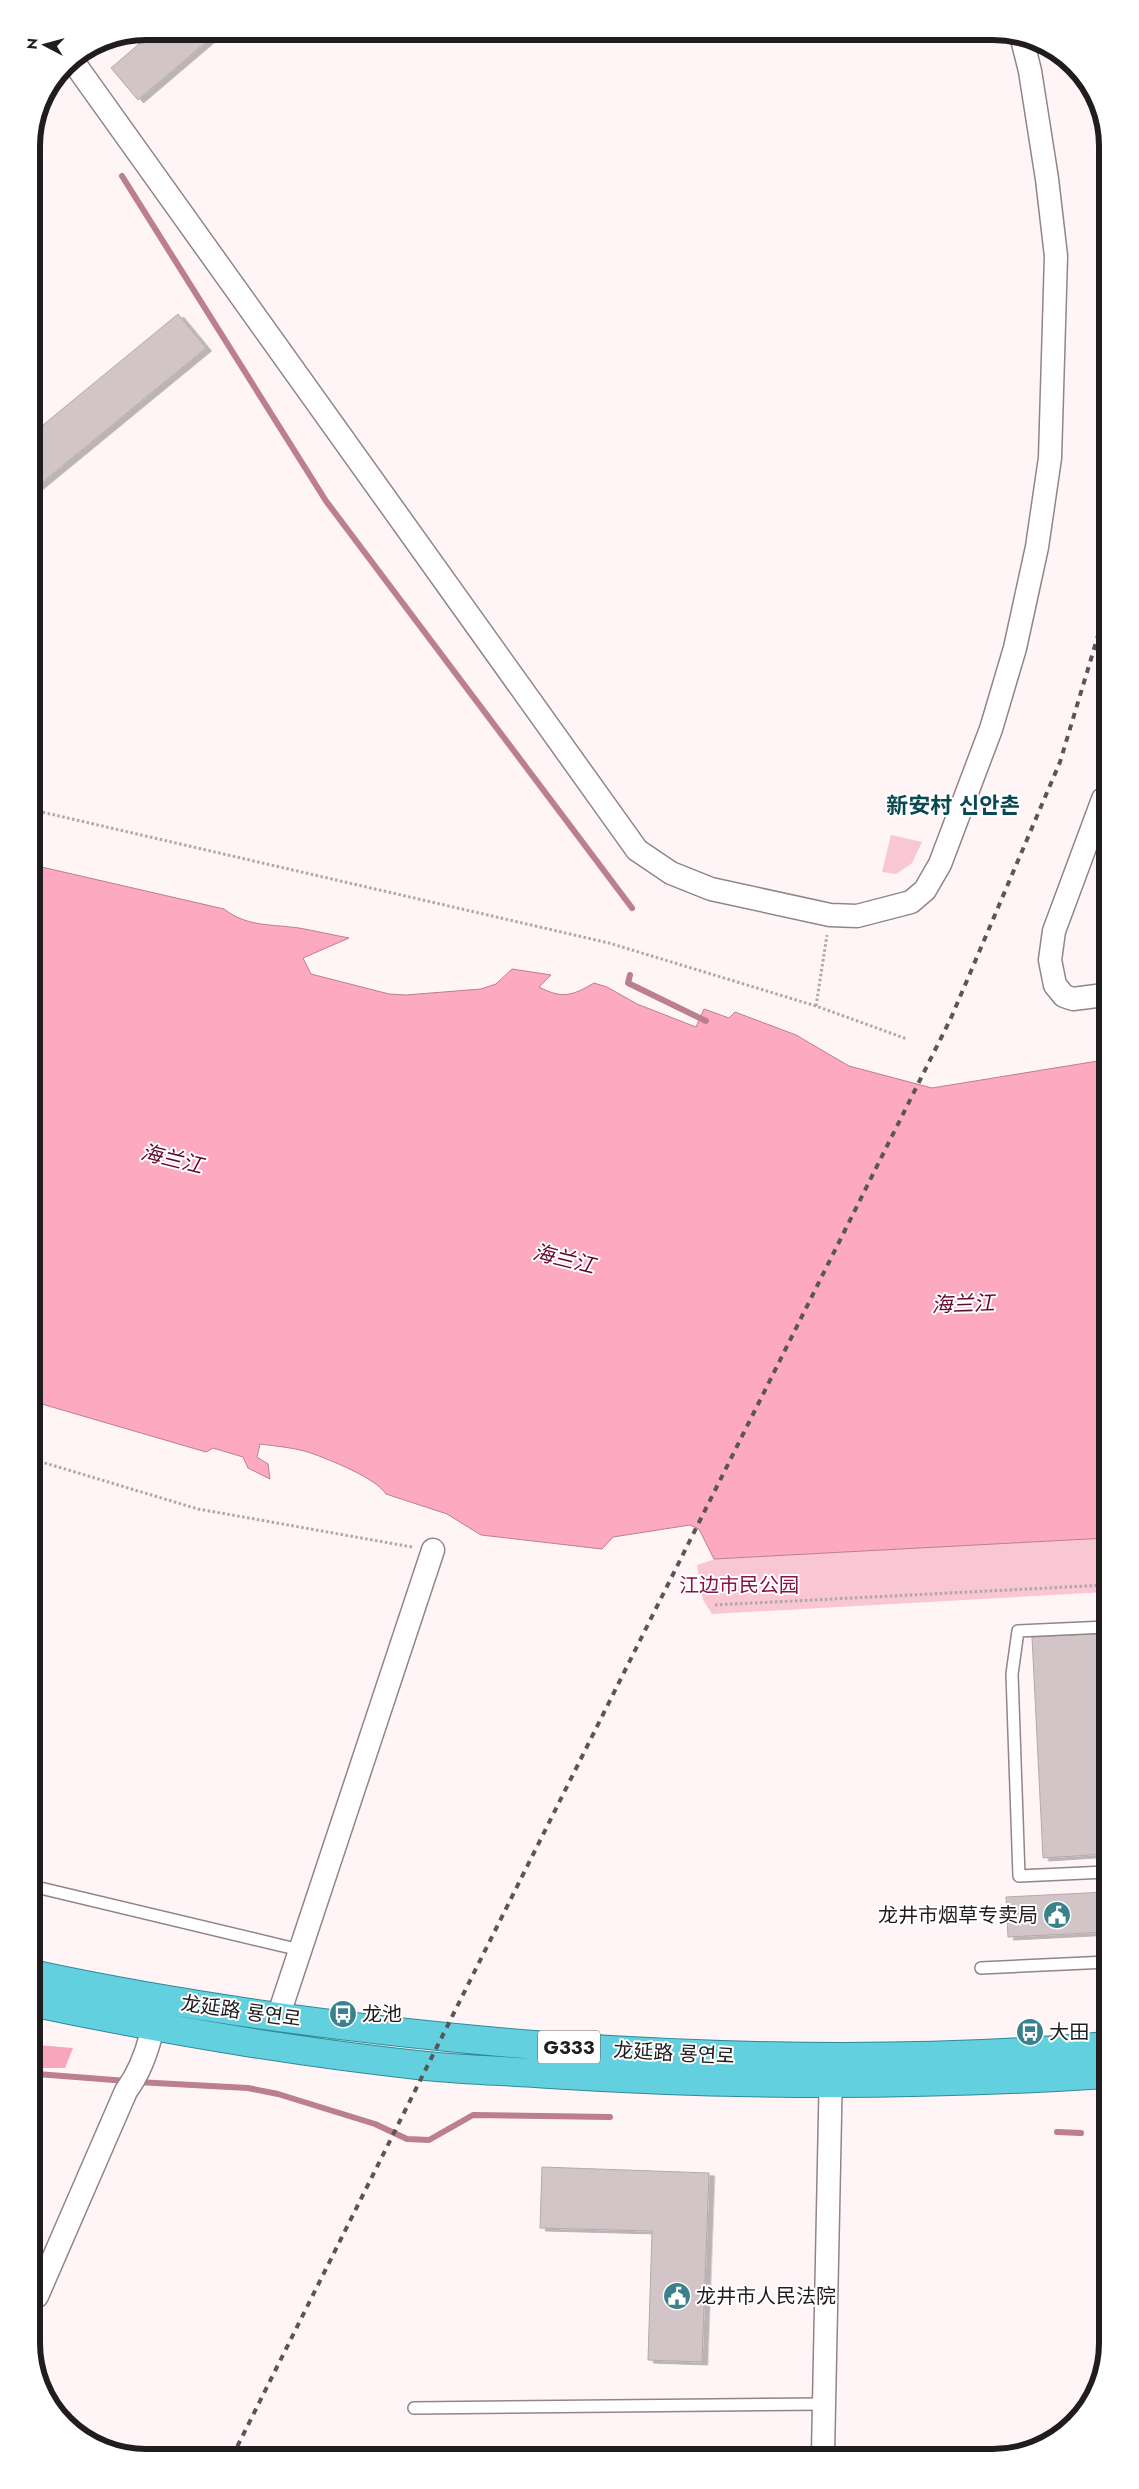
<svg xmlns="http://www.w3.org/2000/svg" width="1139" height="2489" viewBox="0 0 1139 2489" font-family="Jost,'Noto Sans SC','Noto Sans KR',sans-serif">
  <defs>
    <filter id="shadow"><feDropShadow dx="5.5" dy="3" stdDeviation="0" flood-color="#0004"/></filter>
  </defs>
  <rect width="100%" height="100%" fill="#fff5f7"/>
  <path fill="#f9c6d3" d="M891 835 922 842 912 863 896 874 882 872Z
    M1106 1538V1592L712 1614 703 1600 697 1565 715 1559Z"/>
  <path fill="#f8a6bb" d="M37 2045 73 2048 65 2068H37Z"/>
  <path fill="#fdaac0" stroke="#bb7f8f" d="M33 865 224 909C247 927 271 924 299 928 316 931 333 935 349 938L303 958 311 974 389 994 406 995 481 989 496 984 512 969 551 975 539 987C562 999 572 996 594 983L607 987 637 1004 696 1027 704 1009 729 1018 735 1012 796 1035 849 1066 932 1088 1104 1060 1106 1538 714 1559 699 1529 690 1525 613 1537 602 1549 481 1535 447 1514 386 1494C376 1478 330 1460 311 1453 296 1448 276 1446 260 1444L257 1457 268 1464 270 1479 248 1468 243 1457 213 1448 206 1452 35 1402Z"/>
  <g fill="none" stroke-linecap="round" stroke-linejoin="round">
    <path stroke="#bb7f8f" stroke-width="6" d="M122 176 326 501 632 908
      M630 975 628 983 706 1021
      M37 2074 127 2081
      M137 2082 248 2088 278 2094 375 2124 407 2139 429 2140 473 2115 610 2117
      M1057 2132 1081 2133"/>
  </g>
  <path fill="#d3c4c8" stroke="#b6a8ab" filter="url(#shadow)" d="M154 31H219L138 100 111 68Z
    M178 314 206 348 32 491V434Z
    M1106 1633V1854L1043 1858 1032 1637Z
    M1106 1892 1107 1932 1008 1937 1006 1897Z
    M542 2167 709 2173 702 2362 648 2360 652 2231 540 2228Z"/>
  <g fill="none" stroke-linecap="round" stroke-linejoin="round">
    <g stroke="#928487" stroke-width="14">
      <path id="service" d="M1106 1627 1018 1631 1012 1674 1019 1876 1106 1872
        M36 1887 300 1950
        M981 1968 1107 1962
        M414 2408 824 2404"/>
    </g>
    <g stroke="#928487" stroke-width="25">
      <path id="minor" d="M72 60 637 850 671 873 711 889 830 915 857 916 911 902 925 890 940 864 991 729 1015 648 1037 547 1050 458 1056 256 1047 179 1030 71 1022 39
        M1103 799 1054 931 1050 960 1055 985 1064 996 1073 999 1104 995
        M278 2017 433 1550
        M37 2296 126 2091C143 2068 152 2037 156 2009
        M823 2453 831 2067"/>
    </g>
    <g stroke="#318996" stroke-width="30">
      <path id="trunk" d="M36 1975C200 2010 367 2031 534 2045 725 2059 916 2063 1107 2046
        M36 2003C165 2030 295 2052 426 2066 467 2070 509 2071 550 2074 736 2086 921 2086 1107 2074"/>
    </g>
    <path stroke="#b0a7a9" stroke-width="3" stroke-dasharray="2.5 2.5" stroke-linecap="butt" d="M33 810 609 943 816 1006 907 1039
      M816 1006 827 935
      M35 1460 198 1509 412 1547
      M715 1605 1106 1585"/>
    <use href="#service" stroke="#fff" stroke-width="11"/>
    <use href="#minor" stroke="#fff" stroke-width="22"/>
    <use href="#trunk" stroke="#62d0df" stroke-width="28"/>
    <path stroke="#5b5556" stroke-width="4" stroke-dasharray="6 6" stroke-linecap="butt" d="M232 2457 951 1018 1060 762 1103 619"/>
  </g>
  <defs>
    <g id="civic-disc" transform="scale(1.4375)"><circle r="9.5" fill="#3b818c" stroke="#fff"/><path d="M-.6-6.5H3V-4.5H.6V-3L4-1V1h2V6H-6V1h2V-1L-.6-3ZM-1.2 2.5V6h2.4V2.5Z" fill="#fff"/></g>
    <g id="bus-disc" transform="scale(1.4375)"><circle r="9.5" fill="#3b818c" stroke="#fff"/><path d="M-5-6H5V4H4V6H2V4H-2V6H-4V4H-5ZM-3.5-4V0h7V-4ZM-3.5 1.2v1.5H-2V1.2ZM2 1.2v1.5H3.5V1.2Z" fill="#fff"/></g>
  </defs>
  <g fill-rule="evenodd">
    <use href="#civic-disc" x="1057" y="1915"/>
    <use href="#bus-disc" x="343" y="2014"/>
    <use href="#bus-disc" x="1030" y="2032"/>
    <use href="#civic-disc" x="677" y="2296"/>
  </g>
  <g text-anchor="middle" stroke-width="4" stroke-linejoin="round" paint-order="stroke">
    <rect fill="#fff" stroke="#646061" stroke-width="1" x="538" y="2030.5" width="62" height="33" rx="4"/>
    <g font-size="19" font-weight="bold" fill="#211c1d">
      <text x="569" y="2054">G333</text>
    </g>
    <g font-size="20" fill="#891145" stroke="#fff">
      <text x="739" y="1592">江边市民公园</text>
    </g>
    <g font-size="20" fill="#211c1d" stroke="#fff" text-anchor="start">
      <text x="1038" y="1922" text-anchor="end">龙井市烟草专卖局</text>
      <text x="362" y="2021">龙池</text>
      <text x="1049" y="2039">大田</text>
      <text x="696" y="2303">龙井市人民法院</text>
    </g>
    <g font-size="20" fill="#211c1d" stroke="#fff">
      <text transform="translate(241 2011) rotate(8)" y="7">龙延路 룡연로</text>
      <text transform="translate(674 2053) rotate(3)" y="7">龙延路 룡연로</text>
    </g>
    <g font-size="21" font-style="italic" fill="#63072f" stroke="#fff">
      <text transform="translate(172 1159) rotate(14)" y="7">海兰江</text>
      <text transform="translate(564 1259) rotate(14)" y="7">海兰江</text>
      <text transform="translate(963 1304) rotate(-2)" y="7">海兰江</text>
    </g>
    <g font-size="22" font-weight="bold" fill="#0b4952" stroke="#fff">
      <text x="953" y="813">新安村 신안촌</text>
    </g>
  </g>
  <path d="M0 0H1139V2489H0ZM146 40H993A106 106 0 0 1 1099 146V2343A106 106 0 0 1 993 2449H146A106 106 0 0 1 40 2343V146A106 106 0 0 1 146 40Z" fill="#fff" fill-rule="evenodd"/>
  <path fill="none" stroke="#211c1d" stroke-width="6" d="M146 40H993A106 106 0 0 1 1099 146V2343A106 106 0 0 1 993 2449H146A106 106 0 0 1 40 2343V146A106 106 0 0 1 146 40Z"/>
  <g transform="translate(45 45) rotate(276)" stroke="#ffffff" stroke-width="4" paint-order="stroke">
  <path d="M0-4L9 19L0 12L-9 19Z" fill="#211c1d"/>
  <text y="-8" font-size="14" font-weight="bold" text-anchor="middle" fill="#211c1d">N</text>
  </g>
</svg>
